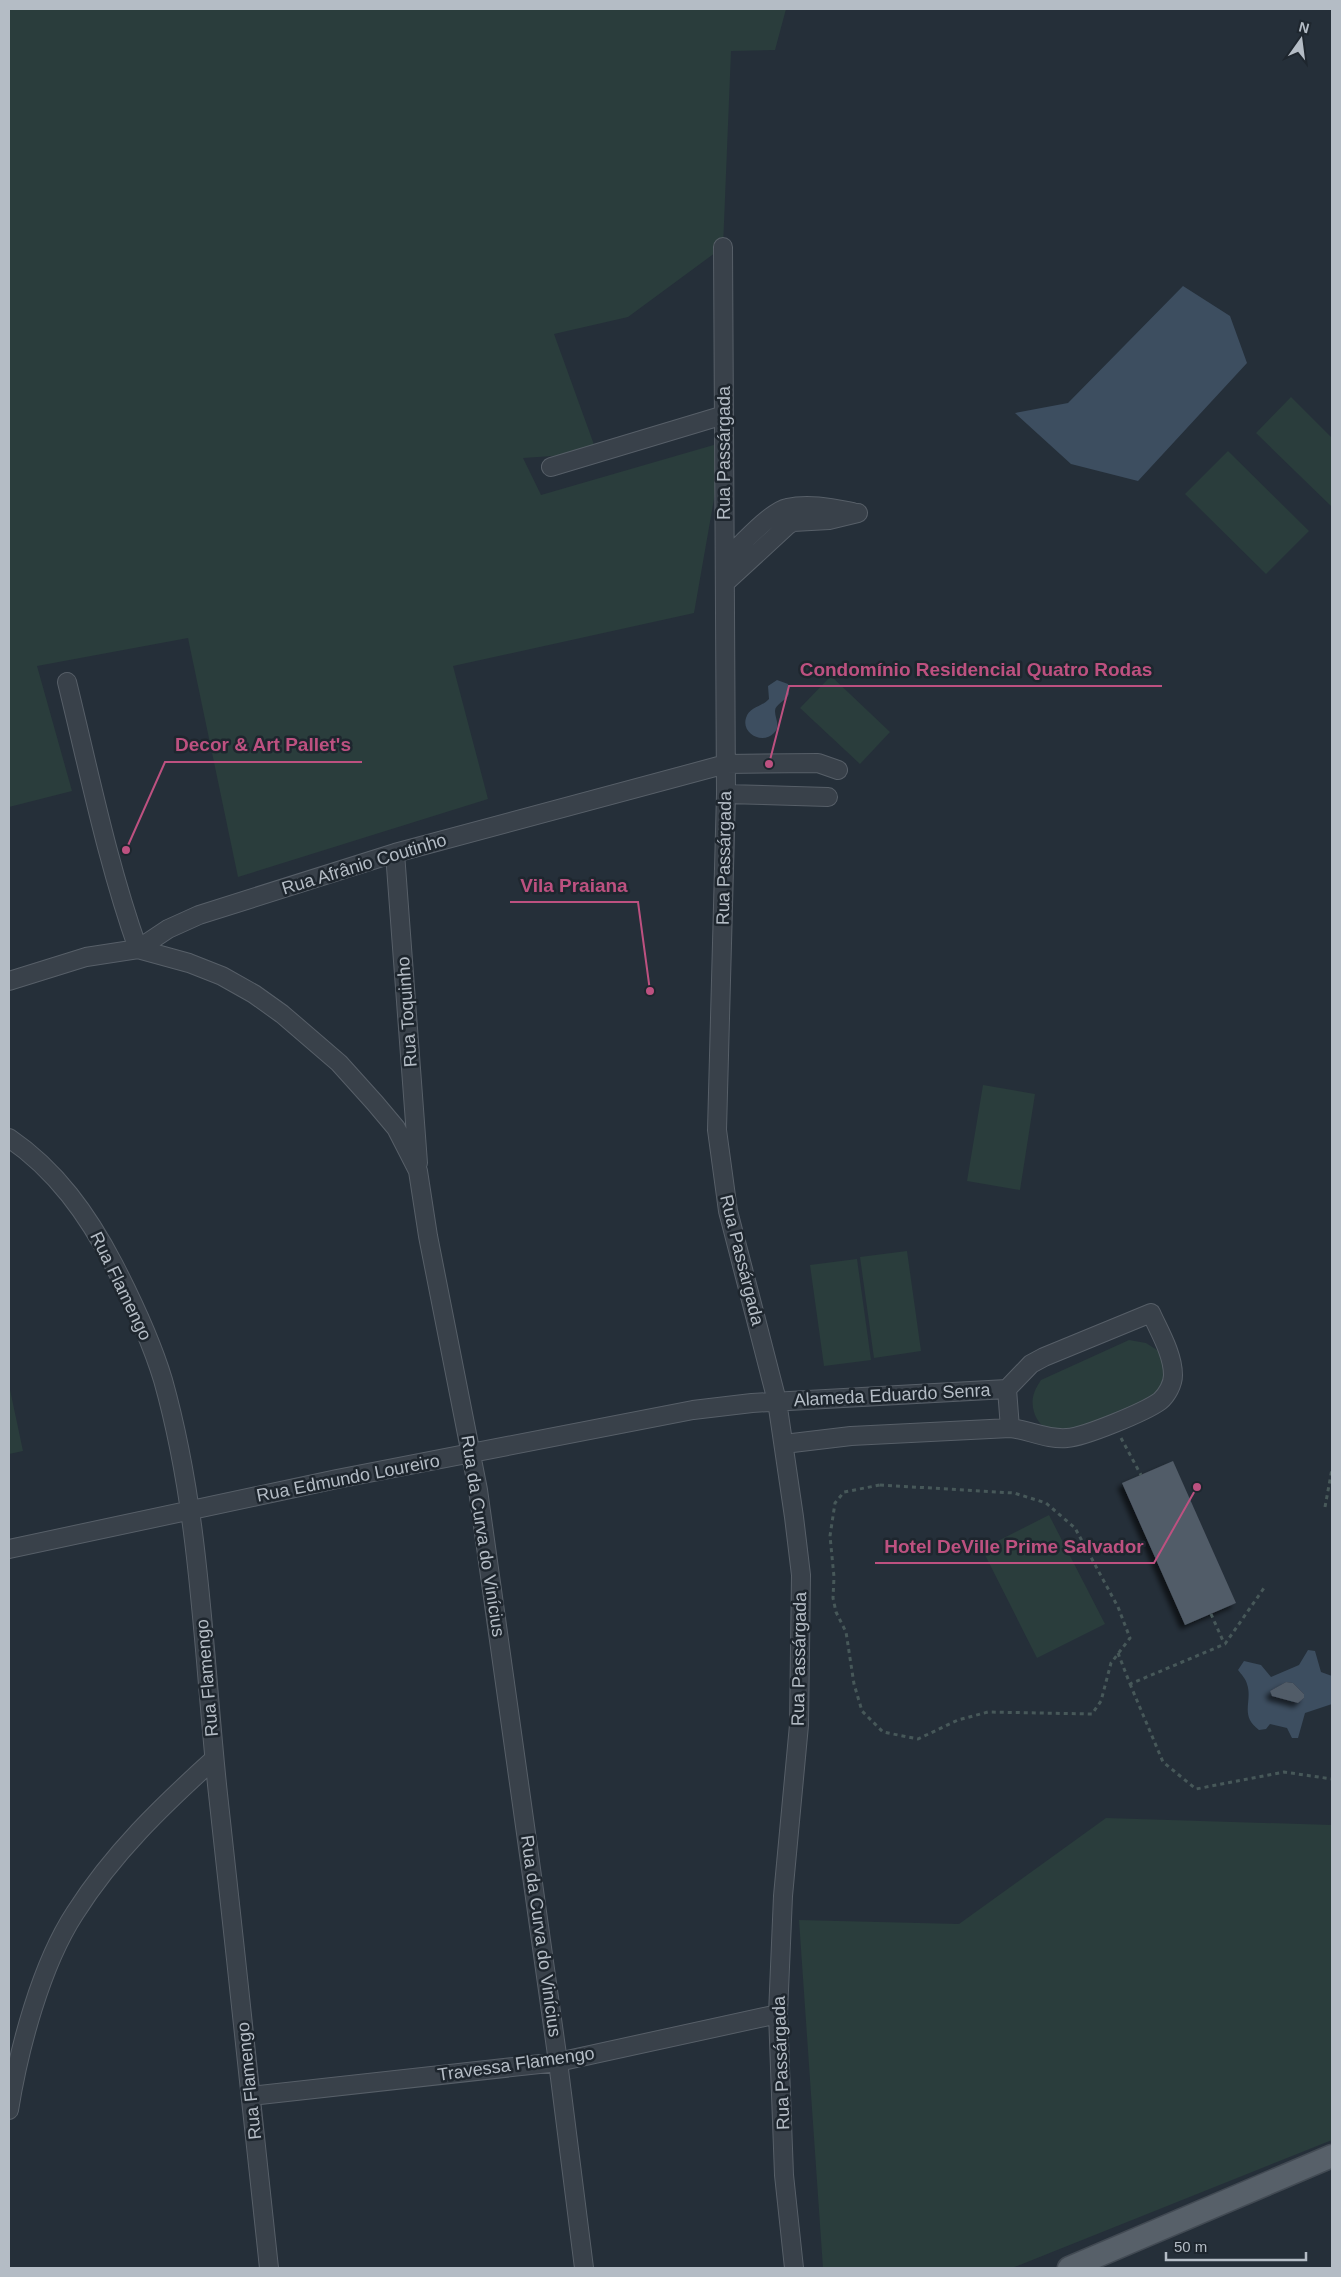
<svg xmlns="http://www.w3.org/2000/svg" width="1341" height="2277" viewBox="0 0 1341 2277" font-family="Helvetica,sans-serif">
  <defs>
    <filter id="shadow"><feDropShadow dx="-4.5" dy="4.5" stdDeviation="2.5" flood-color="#0009"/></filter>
  </defs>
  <rect width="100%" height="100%" fill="#252f39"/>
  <path fill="#2a3d3c" d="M9 9H786L775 50 731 51 723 247 628 317 554 334 597 453 523 458 541 495 724 442 694 613 453 666 488 799 238 877 188 638 37 666 72 791 9 807Z
    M1291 397 1332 438 1331 506 1256 433Z
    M1228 451 1309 531 1266 574 1185 494Z
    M831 676 890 732 860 764 800 708Z
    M983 1085 1035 1094 1020 1190 967 1181Z
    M907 1251 921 1351 874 1358 860 1257Z
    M857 1259 871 1360 824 1366 810 1265Z
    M1129 1340 1146 1343 1157 1350 1165 1361 1169 1372 1161 1397C1147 1403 1078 1436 1069 1436 1056 1435 1040 1428 1035 1415 1030 1401 1033 1392 1041 1380Z
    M9 1385 23 1451 9 1454Z
    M1049 1515 1105 1624 1037 1658 982 1549Z
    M1106 1818 1332 1825V2140L1012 2268H823L799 1920 959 1924Z"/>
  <path fill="#3d4e60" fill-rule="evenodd" d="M1183 286 1230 316 1247 363 1138 481 1071 464 1015 413 1068 403Z
    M777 680 788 684 789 694C786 701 775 704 775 711 775 719 781 726 774 733 763 745 741 734 746 718 749 707 762 707 769 699L768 686Z
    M1308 1650 1315 1651 1321 1672 1332 1676V1704L1305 1713 1298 1738H1292L1287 1728 1270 1724 1266 1729 1259 1730C1239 1715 1253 1702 1247 1684 1246 1679 1241 1674 1238 1670L1244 1661 1261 1665 1271 1677 1299 1665ZM1286 1682 1293 1683 1304 1694V1698L1298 1703 1272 1696 1270 1691Z"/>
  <path fill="#515b67" filter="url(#shadow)" d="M1173 1461 1236 1603 1185 1625 1122 1483Z
    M1286 1682 1293 1683 1304 1694V1698L1298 1703 1272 1696 1270 1691Z"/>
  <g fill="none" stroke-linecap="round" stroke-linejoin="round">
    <g stroke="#575f68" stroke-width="20">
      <path id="minor" d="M723 247 726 794 717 1130 728 1211 777 1401 794 1517 801 1575 799 1725 783 1896 778 2014 784 2175 794 2268
        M551 467 724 415
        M725 560C739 547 771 511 787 508 809 503 832 508 853 512
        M725 583 788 525 793 522 829 520 858 513
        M67 682C89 771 107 862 138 949
        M726 794 828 797
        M395 853 418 1163
        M138 949 189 963 222 976 254 994 282 1014 339 1063 375 1103 396 1128 418 1171 428 1236 478 1490 558 2062 584 2268
        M9 981 86 957 138 949 168 929 199 915 395 853 726 764 818 763 838 770
        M9 1138C56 1170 88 1215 114 1265 133 1302 151 1340 163 1380 201 1515 203 1655 218 1794 235 1952 253 2110 269 2268
        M784 1444 851 1436 1010 1428C1029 1430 1048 1440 1067 1438 1084 1437 1145 1412 1160 1401 1167 1395 1173 1384 1173 1375 1173 1354 1159 1331 1151 1313L1044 1357 1031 1364 1007 1389 1010 1428
        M9 1549 337 1479 693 1410 752 1403 1007 1389
        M251 2096 558 2062 778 2014
        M9 2110C19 2048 41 1965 75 1913 113 1853 162 1806 214 1759"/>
    </g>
    <g stroke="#424a53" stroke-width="25">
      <path id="major" d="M1069 2268 1332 2156"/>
    </g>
    <path stroke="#475859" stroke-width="3" stroke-dasharray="4 4" stroke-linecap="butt" d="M1121 1438 1141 1475
      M880 1485 1014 1493 1046 1503 1075 1528 1118 1607 1130 1638 1111 1663 1101 1701 1092 1714 988 1712 958 1720 918 1739 883 1732 862 1711 854 1684 846 1632 836 1612 833 1598 834 1577 830 1536 835 1503 844 1492Z
      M1325 1507 1332 1469
      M1211 1614 1224 1643
      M1118 1653 1130 1684 1225 1644 1264 1588
      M1130 1684 1163 1762 1196 1789 1284 1772 1332 1779"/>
    <use href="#minor" stroke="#39414a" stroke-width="18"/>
    <use href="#major" stroke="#576069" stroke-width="22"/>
  </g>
  <g text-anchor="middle" stroke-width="5" stroke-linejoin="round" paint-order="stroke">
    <g font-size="18" fill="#b4bcc5" stroke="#1e262e">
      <text transform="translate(724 453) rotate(-90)" y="6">Rua Passárgada</text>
      <text transform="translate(724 858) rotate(-89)" y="6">Rua Passárgada</text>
      <text transform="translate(364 864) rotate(-17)" y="6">Rua Afrânio Coutinho</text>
      <text transform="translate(407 1012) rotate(-94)" y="6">Rua Toquinho</text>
      <text transform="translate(742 1260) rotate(76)" y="6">Rua Passárgada</text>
      <text transform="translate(121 1286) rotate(64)" y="6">Rua Flamengo</text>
      <text transform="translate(892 1395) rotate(-3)" y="6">Alameda Eduardo Senra</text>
      <text transform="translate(348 1478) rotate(-11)" y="6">Rua Edmundo Loureiro</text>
      <text transform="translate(483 1536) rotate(81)" y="6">Rua da Curva do Vinícius</text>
      <text transform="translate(799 1659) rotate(-89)" y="6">Rua Passárgada</text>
      <text transform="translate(207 1678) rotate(-95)" y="6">Rua Flamengo</text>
      <text transform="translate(541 1936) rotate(82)" y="6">Rua da Curva do Vinícius</text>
      <text transform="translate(781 2063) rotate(-92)" y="6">Rua Passárgada</text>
      <text transform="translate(516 2064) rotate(-8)" y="6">Travessa Flamengo</text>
      <text transform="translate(249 2081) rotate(-96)" y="6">Rua Flamengo</text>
    </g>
  </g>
  <path fill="none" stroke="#bd5180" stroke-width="2" d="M769 764L789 686H1162M126 850L165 762H362M650 991L638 902H510M1197 1487L1154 1563H875"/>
  <g fill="#bd5180" stroke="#1e262e" stroke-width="2">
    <circle cx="769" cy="764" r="5"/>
    <circle cx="126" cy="850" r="5"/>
    <circle cx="650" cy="991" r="5"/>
    <circle cx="1197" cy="1487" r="5"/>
  </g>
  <g font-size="19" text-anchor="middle" font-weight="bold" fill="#bd5180" stroke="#1e262e" stroke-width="5" stroke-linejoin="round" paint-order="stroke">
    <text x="976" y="676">Condomínio Residencial Quatro Rodas</text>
    <text x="263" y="751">Decor &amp; Art Pallet's</text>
    <text x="574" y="892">Vila Praiana</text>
    <text x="1014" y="1553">Hotel DeVille Prime Salvador</text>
  </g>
  <rect width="1341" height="2277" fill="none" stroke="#b4bcc5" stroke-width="20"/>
  <g transform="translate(1301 40) rotate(14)" stroke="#1e262e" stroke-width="4" paint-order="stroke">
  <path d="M0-4L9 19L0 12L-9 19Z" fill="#b4bcc5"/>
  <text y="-8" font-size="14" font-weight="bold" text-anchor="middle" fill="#b4bcc5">N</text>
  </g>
  <path d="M1166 2252v8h140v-8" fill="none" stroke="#b4bcc5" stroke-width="2.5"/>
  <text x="1174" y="2252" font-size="15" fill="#b4bcc5" stroke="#1e262e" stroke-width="4" paint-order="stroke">50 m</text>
</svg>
